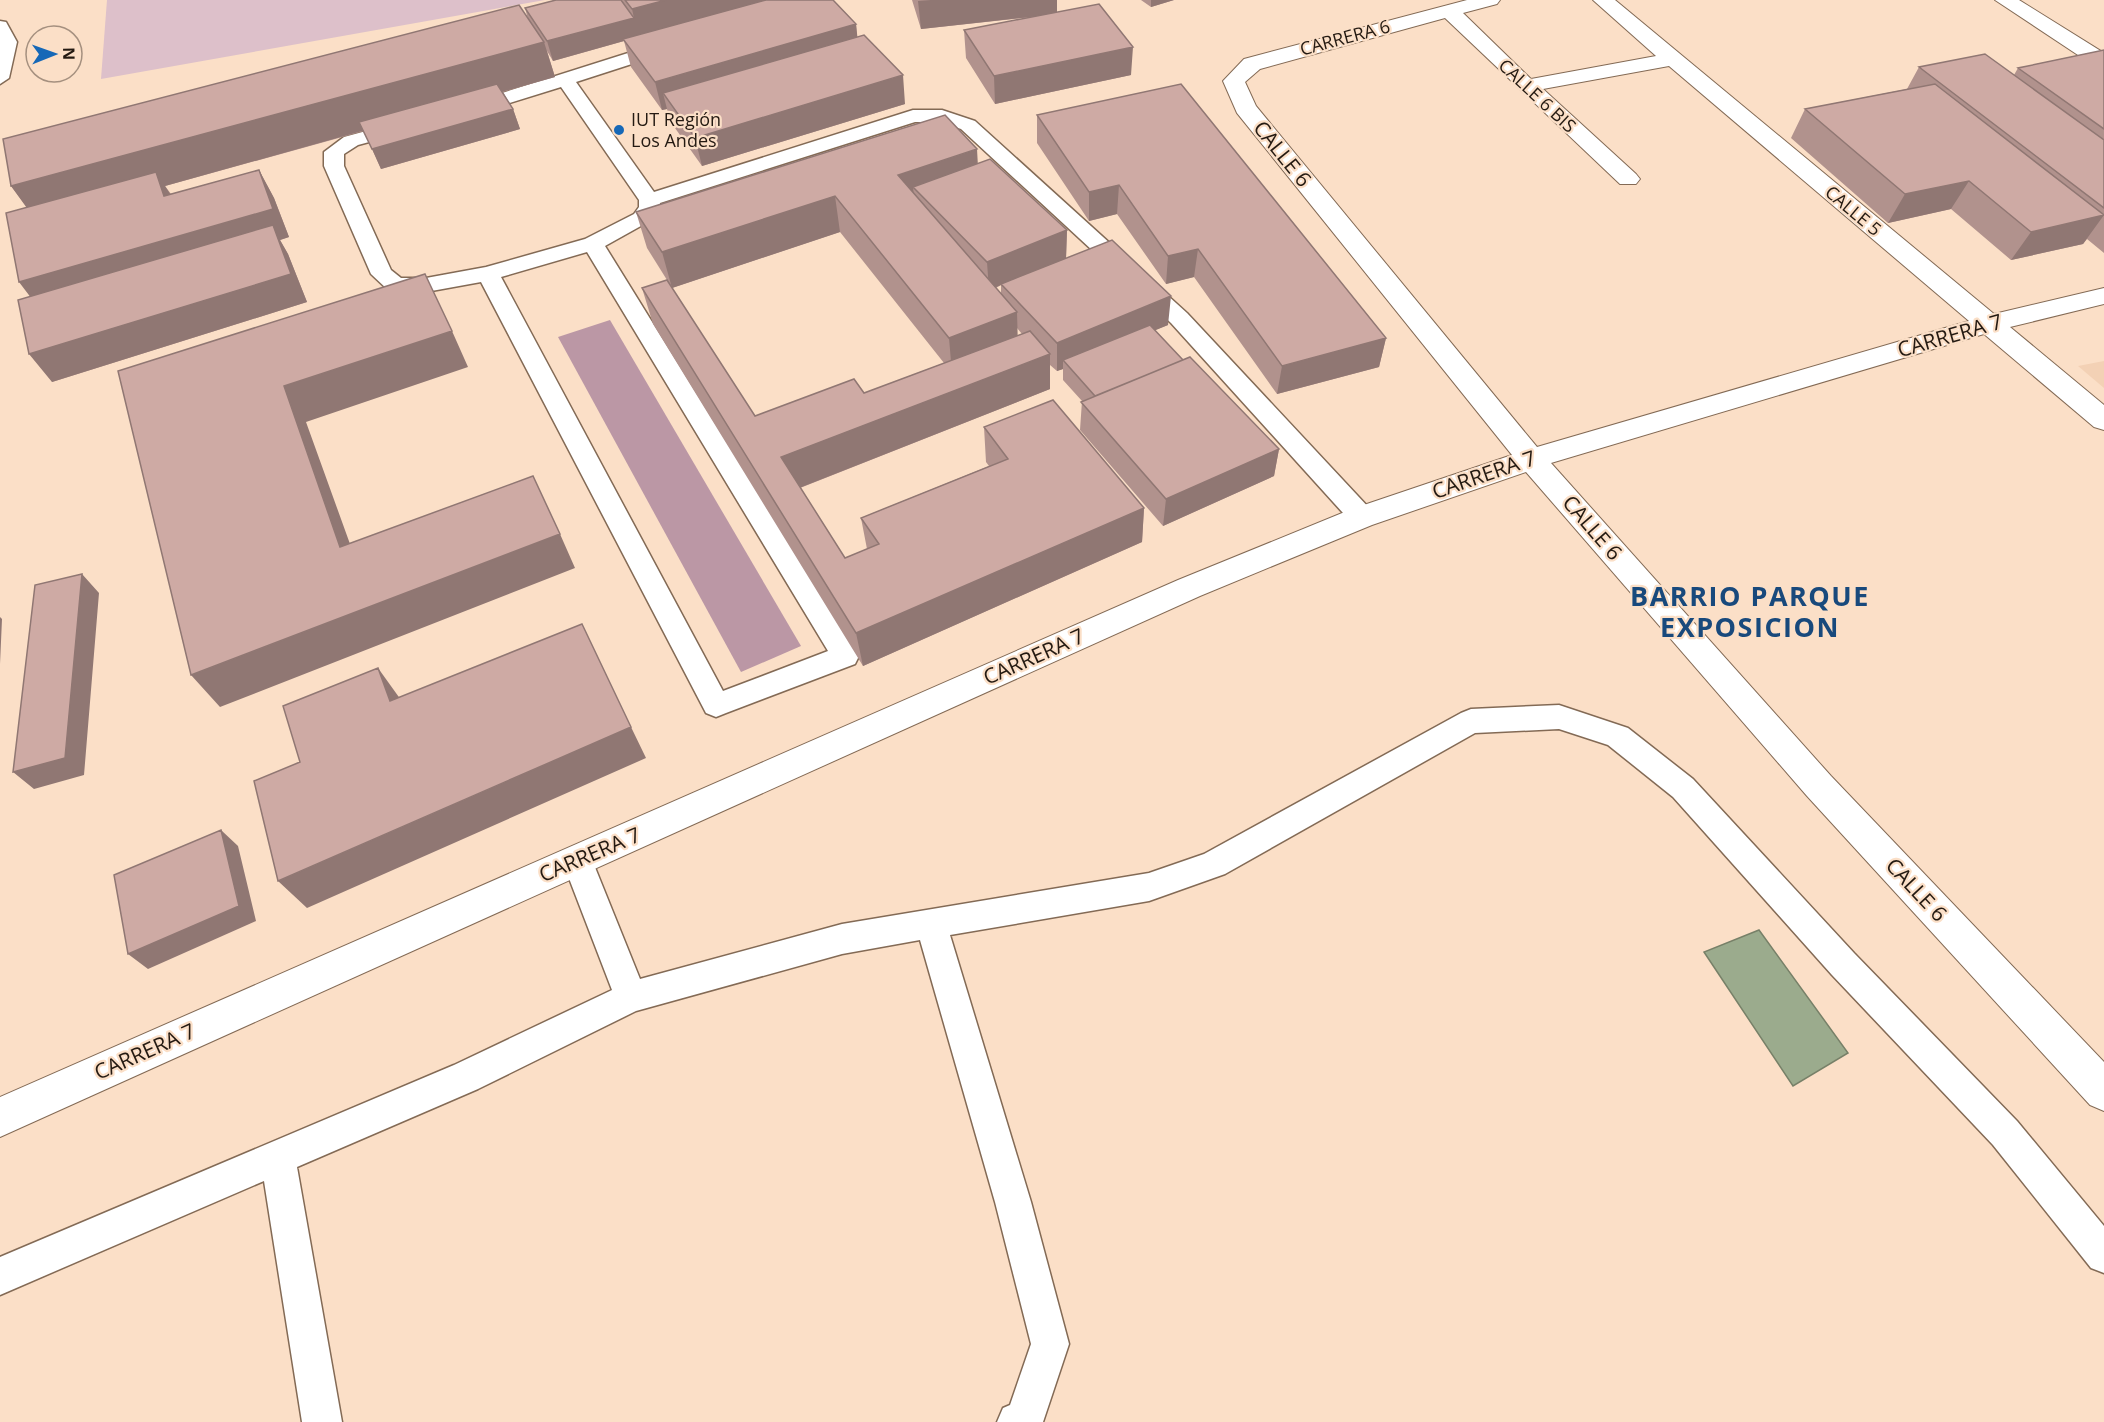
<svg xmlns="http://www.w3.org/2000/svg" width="2104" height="1422" viewBox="0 0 2104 1422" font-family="'Open Sans',sans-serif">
  <rect width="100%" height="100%" fill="#fbdfc7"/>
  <path fill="#f3d1b5" d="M2104 361V388L2078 366Z"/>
  <path fill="#ddc0ca" d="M107 0H545L101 79Z"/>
  <path fill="#bb97a5" d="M610 320 801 646 741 672 558 337Z"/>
  <path fill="#9bab8d" stroke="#778068" stroke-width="1.5" d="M1759 930 1848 1053 1793 1086 1704 952Z"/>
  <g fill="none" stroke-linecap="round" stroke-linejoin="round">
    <g stroke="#836a55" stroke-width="3">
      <path id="lane" d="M0 21 6 22 17 42 9 78 0 84Z
        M666 41 672 43 675 47 672 51 576 82 654 192 913 110H942L975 121 1187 313 1371 510 1375 517 1371 524 1362 526 1353 524 1171 323 961 129 940 122H915L660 203V208L648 222 605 246 859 656 855 664 726 713 716 717 706 713 481 282 426 292 388 290 371 274 324 166V152L344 137 403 121 413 127 410 131 358 145 344 154V166L391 270 401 278H426L486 267 585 239 634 214 639 207V200L561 87 471 115 461 109 464 105ZM587 252 828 651 723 691 501 277Z
        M1559 705 1628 728 1693 779 1854 953 2017 1121 2104 1226V1273L2091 1268 1993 1145 1832 975 1673 797 1608 745 1559 729 1475 733 1225 874 1149 901 950 935 1031 1202 1069 1344 1043 1422H997L1003 1408 1010 1405 1031 1344 995 1202 920 940 842 954 636 1011 478 1089 297 1167 342 1422H302L264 1181 0 1295V1257L454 1065 612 990 562 860 566 850 577 846 588 850 640 979 842 924 1149 873 1204 854 1461 713 1471 709Z"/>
    </g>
    <g stroke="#836a55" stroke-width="2">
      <path id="street" d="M1467 0H1500L1497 4 1463 13 1531 79 1656 56 1593 0H1615L1994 314 2104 288V304L2010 327 2104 405V430L2094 427 1984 334 1551 463 1831 776 2104 1062V1111L2090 1105 1807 796 1526 472 1372 525 1200 596 0 1137V1097L1178 580 1352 509 1512 455 1237 113 1223 81 1244 59ZM1445 18 1620 184H1636L1640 179 1636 174 1543 89 1669 66 1969 321 1537 447 1256 106 1245 82 1260 69Z
        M1995 0H2019L2104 53V68L2096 67Z"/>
    </g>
    <use href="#lane" fill="#fff" fill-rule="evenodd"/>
    <use href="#street" fill="#fff" fill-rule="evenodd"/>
  </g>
  <path fill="#b1928d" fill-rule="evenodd" d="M556 0H833L856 24 857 37 905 104 702 166 670 121 667 109 662 110 631 67 624 41 553 61 547 51 555 77 503 92 513 109 520 129 381 169 364 131 165 186 171 194 259 170 274 198 289 237 280 240 288 254 307 302 52 382 27 207 11 186 528 19 525 8Z
    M912 0H1057V12L1131 75 995 104 966 58 964 30 1033 17 921 29Z
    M1141 0H1174L1151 7Z
    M2104 50V253L2087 239 2083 244 2011 260 1951 209 1888 223 1791 138 1805 109 1907 89 1919 67 2014 75 2018 68Z
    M1037 115 1386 338 1379 367 1277 394 1194 277 1166 284 1117 214 1089 221 1037 143Z
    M978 163 1067 230 1066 258 1168 325 1155 330 1183 360 1279 449 1274 476 1163 526 1080 430 1082 401 1063 380V369L1057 371 1050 365V389L800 488 845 558 867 549 861 518 989 466 986 462 984 427 1144 508 1142 542 863 666 653 324 642 288 755 416 864 393 944 363 840 232 672 288 647 248 636 212ZM1001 285V294L996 288ZM1017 328 1022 334 1017 336Z"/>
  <path fill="#907773" d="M666 0H774L623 39 624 41 553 61 547 41 634 18 632 9Z
    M931 0H1057V14L921 29 918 1Z
    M1151 0H1174L1151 7Z
    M856 24 859 52 663 93 667 109 662 110 655 82Z
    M544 42 555 77 165 186 174 200 37 222 11 186Z
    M1133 47 1131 75 995 104 994 76Z
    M903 75 905 104 702 166 695 138Z
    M513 109 520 129 381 169 372 149Z
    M977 149 979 185 913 187 915 206 898 175Z
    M259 170 274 198 289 237 280 240 288 254 307 302 52 382 29 354 41 311 19 282Z
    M1969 181 1951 209 1888 223 1905 194Z
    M1119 185 1117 214 1089 221V192Z
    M835 196 840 232 672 288 662 252Z
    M2104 215 2083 244 2011 260 2031 232Z
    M1067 230 1066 259 1001 284V285L989 290 987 262Z
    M1198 249 1194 277 1166 284 1168 256Z
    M1171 296 1168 325 1069 366 1063 360V369L1057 371V343Z
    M1017 312 1018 348 952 373 949 338Z
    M452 331 468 367 306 422 363 580 340 547 284 386Z
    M1386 338 1379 367 1277 394 1282 366Z
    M1050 354V389L789 492 781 457Z
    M1279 449 1274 476 1163 526 1166 499Z
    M1144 508 1142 542 863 666 856 633Z
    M560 534 575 568 220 707 191 675Z
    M82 574 99 593 84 775 34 789 13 772Z
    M0 617 2 619 0 664Z
    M378 668 401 700 390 701Z
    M631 727 646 758 307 908 278 881Z
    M221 830 238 846 256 921 148 969 128 954Z"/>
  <path fill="#ceaaa4" stroke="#907773" stroke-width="1.5" d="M556 0H621L634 18 547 41 525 8Z
    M625 0H666L632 9Z
    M766 0H833L856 24 655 82 623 39Z
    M1099 4 1133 47 994 76 964 30Z
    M519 5 544 42 11 186 3 139Z
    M864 35 903 75 695 138 663 93Z
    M2104 50V129L2018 68Z
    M1985 54 2104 140V208L1919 67Z
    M497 84 513 109 372 149 359 122Z
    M1181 84 1386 338 1282 366 1198 249 1168 256 1119 185 1089 192 1037 115Z
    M1935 84 2104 215 2031 232 1969 181 1905 194 1805 109Z
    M945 115 977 149 898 175 1017 312 949 338 835 196 662 252 636 212Z
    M990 159 1067 230 987 262 913 187Z
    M259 170 273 209 19 282 6 213 156 172 164 196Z
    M273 225 291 274 29 354 18 300Z
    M1112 240 1171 296 1057 343 1001 284Z
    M425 274 452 331 284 386 340 547 533 476 560 534 191 675 118 371Z
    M667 280 755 416 854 379 864 393 1030 331 1050 354 781 457 845 558 879 544 861 518 1008 459 984 427 1053 400 1144 508 856 633 642 288Z
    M1150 325 1183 360 1095 396 1063 360Z
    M1190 357 1279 449 1166 499 1081 402Z
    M82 574 65 758 13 772 35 585Z
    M582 624 631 727 278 881 254 781 300 762 283 706 378 668 390 701Z
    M221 830 239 906 128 954 114 875Z"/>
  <circle fill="#1668b7" stroke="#fbdfc7" stroke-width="2" cx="619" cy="130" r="6"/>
  <g text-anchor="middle" stroke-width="4.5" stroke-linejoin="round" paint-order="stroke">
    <g font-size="18" fill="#241a12" stroke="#fbdfc7">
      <text transform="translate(1345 38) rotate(-15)" y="6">CARRERA 6</text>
      <text transform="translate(1537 96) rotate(43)" y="6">CALLE 6 BIS</text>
      <text transform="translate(1853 211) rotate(40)" y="6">CALLE 5</text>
    </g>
    <g font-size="18" fill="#241a12" stroke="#fbdfc7" text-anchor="start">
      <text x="631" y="126">IUT Región<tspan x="631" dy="21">Los Andes</tspan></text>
    </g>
    <g font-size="21" fill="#241a12" stroke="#fbdfc7">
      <text transform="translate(1282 154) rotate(51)" y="7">CALLE 6</text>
      <text transform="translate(1950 336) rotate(-16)" y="7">CARRERA 7</text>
      <text transform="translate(1484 475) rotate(-19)" y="7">CARRERA 7</text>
      <text transform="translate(1592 528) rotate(49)" y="7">CALLE 6</text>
      <text transform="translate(1034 657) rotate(-24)" y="7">CARRERA 7</text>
      <text transform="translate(590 855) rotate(-23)" y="7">CARRERA 7</text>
      <text transform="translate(1916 890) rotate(47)" y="7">CALLE 6</text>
      <text transform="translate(145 1052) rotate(-24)" y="7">CARRERA 7</text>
    </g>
    <g font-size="27" font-weight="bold" letter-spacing="1.5" fill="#18497c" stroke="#fbdfc7">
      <text x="1750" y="606">BARRIO PARQUE<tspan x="1750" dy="31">EXPOSICION</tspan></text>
    </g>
  </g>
  <g transform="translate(54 54) rotate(89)"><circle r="28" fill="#fbdfc7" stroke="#a5907f" stroke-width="1.5"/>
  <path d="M0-4.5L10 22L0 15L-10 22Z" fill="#1668b7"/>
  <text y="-9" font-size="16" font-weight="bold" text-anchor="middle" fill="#241a12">N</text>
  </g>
</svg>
